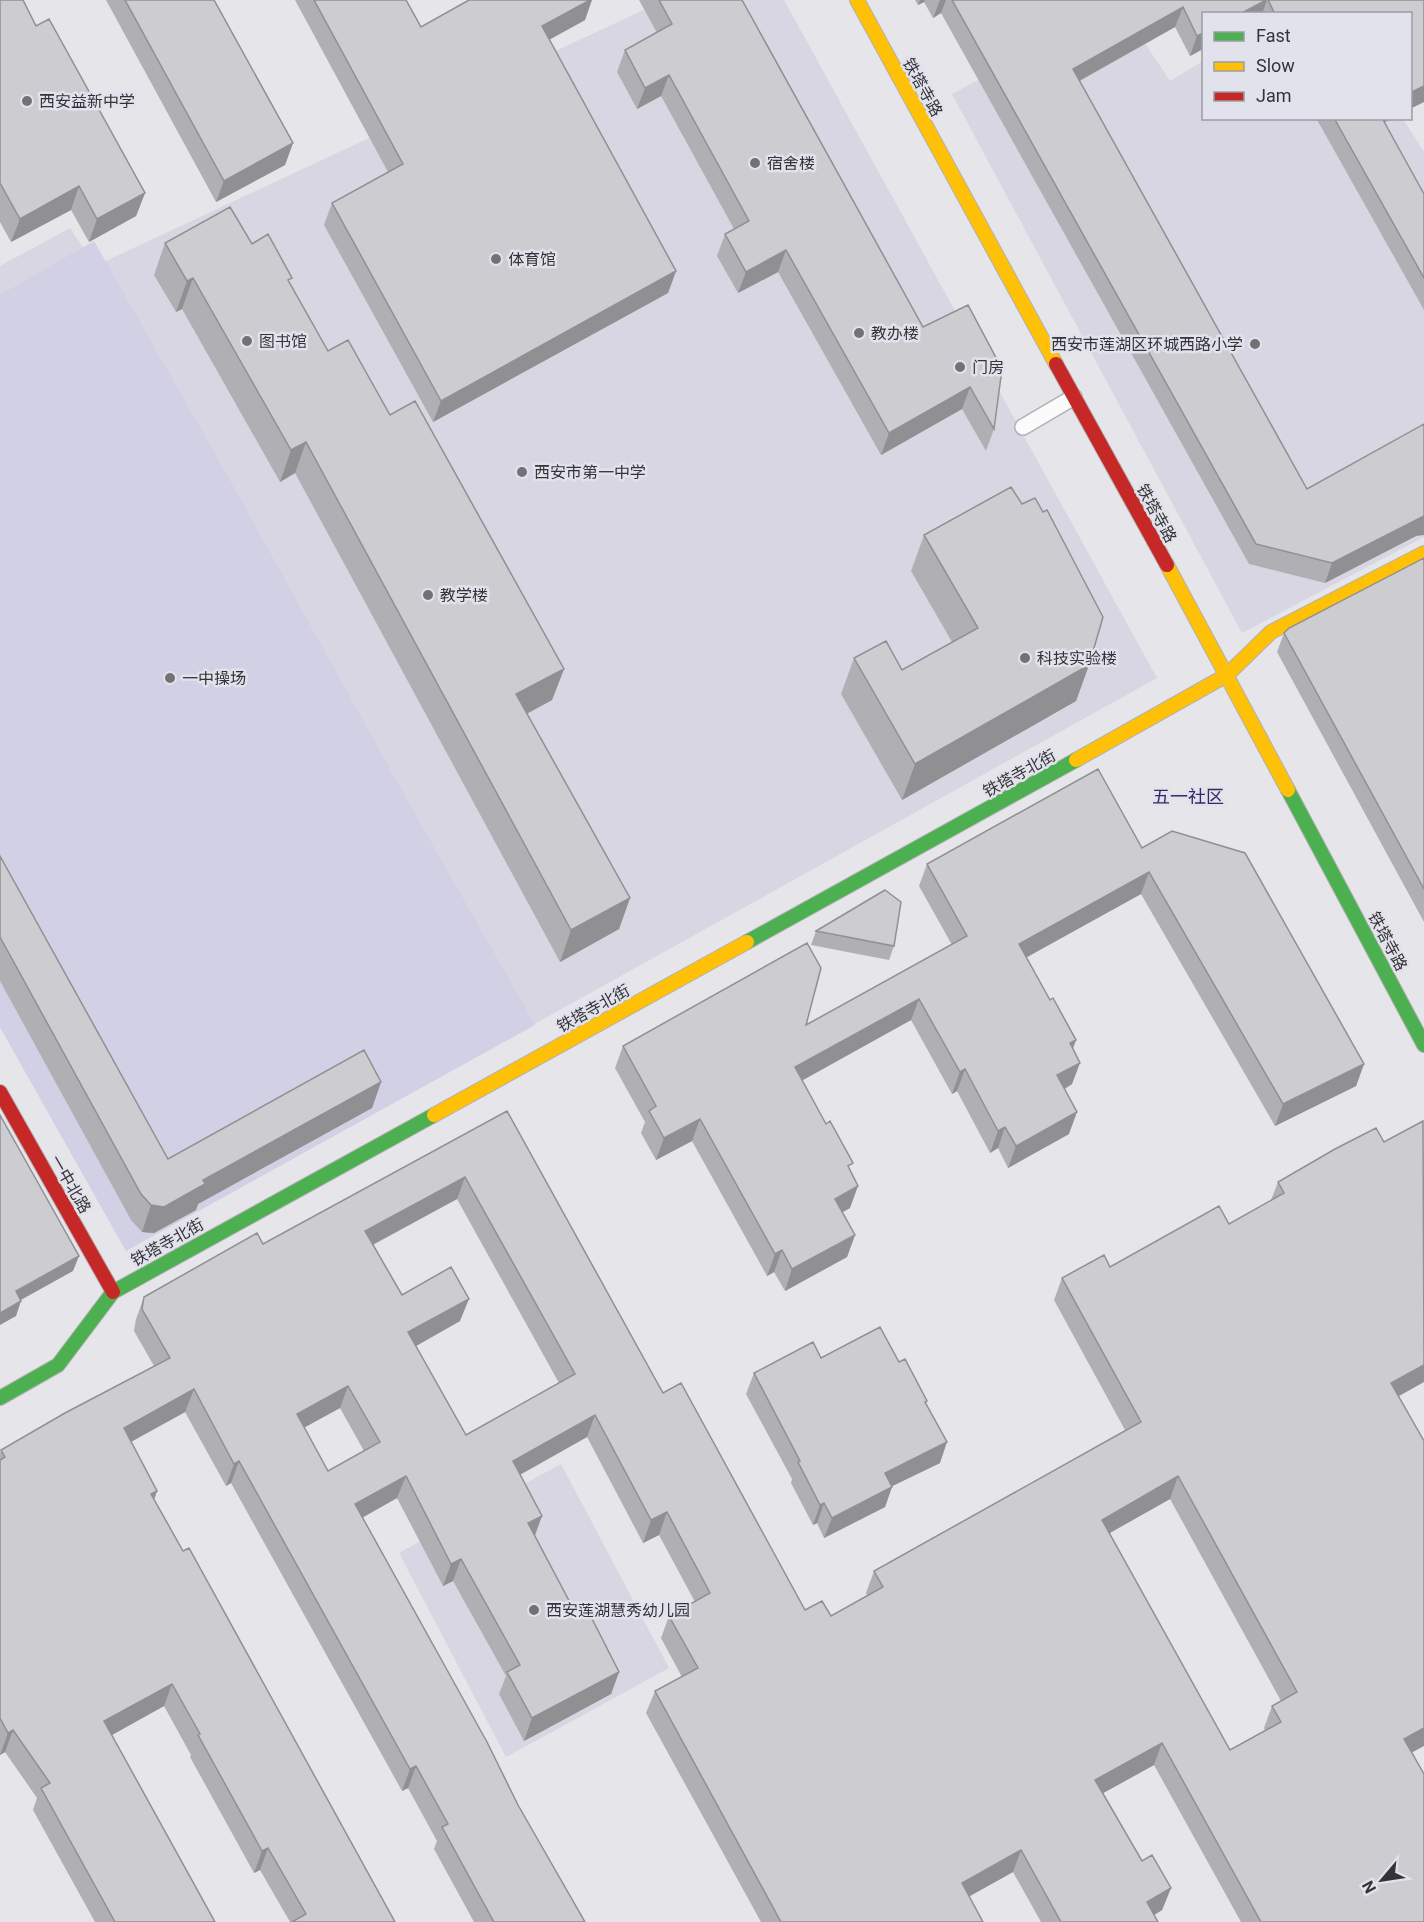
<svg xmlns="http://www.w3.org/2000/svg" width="1424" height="1922" viewBox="0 0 1424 1922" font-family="Roboto,'Noto Sans SC',sans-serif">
  <rect width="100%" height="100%" fill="#e5e5ea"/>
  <path fill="#d7d6e2" d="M665 0H784L1157 678 126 1251 0 1027V266L70 228 95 266Z
    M1120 6 1170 81 1203 61 1204 118 1403 119 1424 152V537L1242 633 952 94Z
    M561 1464 669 1668 506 1757 399 1553Z"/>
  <path fill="#d1d0e4" d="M94 241 222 466 407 800 535 1025 126 1251 0 1027V295Z"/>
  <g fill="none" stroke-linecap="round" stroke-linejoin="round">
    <g stroke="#b1b1b5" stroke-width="18">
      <path id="lane" d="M1023 427 1074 397"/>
    </g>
    <g stroke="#b1b1b5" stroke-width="16">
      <path id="fast" d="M1288 790 1424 1045
        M747 942 1076 760
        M0 1398 58 1365 113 1292 434 1115"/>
    </g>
    <g stroke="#b1b1b5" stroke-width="16">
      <path id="slow" d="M857 0 1056 364
        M1167 565 1288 790
        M1076 760 1227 675 1271 632 1424 553
        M434 1115 747 942"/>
    </g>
    <g stroke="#b1b1b5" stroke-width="16">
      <path id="jam" d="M1056 364 1167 565
        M0 1092 113 1292"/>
    </g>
    <use href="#lane" stroke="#fbfbfc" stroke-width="15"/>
    <use href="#fast" stroke="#4caf50" stroke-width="14"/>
    <use href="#slow" stroke="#ffc107" stroke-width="14"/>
    <use href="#jam" stroke="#c62828" stroke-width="14"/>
  </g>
  <path fill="#b0b0b4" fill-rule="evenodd" d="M0 0 36 26 145 193 136 216 89 242 71 210 11 242 0 222Z
    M106 0H214L293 143 285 165 216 202Z
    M295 0H406L421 27 585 20 549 40 676 271 668 293 433 422 324 225 332 203 388 172Z
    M639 0H742L923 327 968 305 994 429 986 451 962 409 881 455 778 272 738 293 717 256 725 234 734 229 661 96 637 109 617 72 625 50 657 33Z
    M915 0H1424L1410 14H1203V49L1190 56 1175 27 1080 81 1307 489 1416 536 1325 583 1249 564 941 13 933 18 924 2 918 5Z
    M1316 118H1392L1384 123 1424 194V310Z
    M165 243 252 244 290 284 328 351 390 415 564 669 552 700 527 714 630 898 619 929 560 962 295 473 280 482 182 309 176 312 154 275Z
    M924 535 1089 665 1076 701 902 800 841 694 854 658 902 670 952 642 911 571Z
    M1424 558V922L1277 652 1284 633Z
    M1142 848 1364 1064 1356 1086 1275 1126 1141 894 1026 957 1050 1000 1076 1040 1073 1048 1072 1084 1065 1089 1069 1134 1008 1168 998 1148 990 1153 957 1091 952 1094 911 1020 802 1080 850 1170V1208L842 1212 855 1235 847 1257 785 1291 774 1272 767 1276 692 1141 656 1160 641 1133 645 1122 615 1068 623 1046 806 1025 952 945 919 886 927 864Z
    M0 856 168 1159 381 1082 372 1108 198 1204 196 1210 154 1233 142 1232 131 1220 0 981Z
    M816 931 894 946 889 960 811 945Z
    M507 1111 663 1393 805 1610 831 1616 867 1595 866 1593 874 1571 1125 1430 1054 1300 1062 1278 1110 1267 1229 1224 1271 1200 1278 1182 1398 1397 1412 1752 1424 1922H1241L1154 1765 1103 1793 1142 1861 1171 1888 1162 1910 1154 1915 1158 1922H1041L1013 1872 969 1896 983 1922H761L646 1713 655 1691 682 1677 661 1638 669 1616 695 1602 659 1535 643 1543 587 1437 520 1475 534 1536 574 1610 619 1672 611 1694 524 1741 499 1694 506 1676 453 1581 443 1586 397 1498 362 1518 518 1805 585 1922H474L434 1849 437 1841 408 1788 402 1791 231 1483 226 1486 185 1412 131 1442 157 1491 154 1500 183 1551 395 1922H290L260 1870 254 1873 190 1757 191 1755 164 1706 111 1735 215 1922H95L33 1810 37 1798 5 1752 0 1755V1453L1 1450 154 1366 134 1331 136 1319 144 1297 263 1244ZM457 1199 559 1383 466 1435 416 1346 460 1321 402 1295 373 1245ZM340 1408 364 1451 328 1471 304 1427ZM1170 1499 1281 1701 1272 1706 1264 1728 1265 1730 1230 1750 1109 1533Z
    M821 1358 899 1362 927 1401 926 1404 940 1463 892 1486 885 1507 824 1538 817 1523 813 1525 791 1483 792 1479 746 1394 754 1373Z"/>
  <path fill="#909092" d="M590 0H592L585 20 534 48 542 26Z
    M920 0H925L924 2 918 5Z
    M940 0H946L941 13 933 18Z
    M1267 0 1262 14H1240Z
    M1183 7 1175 27 1066 88 1073 69Z
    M1203 33V49L1190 56 1197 36Z
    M669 75 661 96 637 109 645 88Z
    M1424 86V102L1410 109V93Z
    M1374 118H1392L1370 130Z
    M293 143 285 165 216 202 224 181Z
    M79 186 71 210 11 242 20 219Z
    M145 193 136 216 89 242 97 219Z
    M786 250 778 272 738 293 746 272Z
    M676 271 668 293 433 422 441 401Z
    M193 278 182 309 176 312 187 281Z
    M970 387 962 409 881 455 889 433Z
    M306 442 295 473 280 482 291 450Z
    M1424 516V535L1416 536 1325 583 1332 563Z
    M1089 665 1076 701 902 800 915 764Z
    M564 669 552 700 505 725 516 694Z
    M1149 872 1141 894 1011 966 1019 944Z
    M630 898 619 929 560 962 571 930Z
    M919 999 911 1020 787 1089 795 1067Z
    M1076 1040 1068 1062 1070 1043Z
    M1080 1063 1072 1084 1050 1097 1057 1075Z
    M1364 1064 1356 1086 1275 1126 1283 1104Z
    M965 1069 957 1091 952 1094 960 1072Z
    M381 1082 372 1108 198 1204 196 1210 154 1233 142 1232 151 1205 203 1180Z
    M1077 1112 1069 1134 1008 1168 1016 1146Z
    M700 1119 692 1141 656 1160 664 1138Z
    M1005 1127 998 1148 990 1153 998 1131Z
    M465 1177 457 1199 357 1253 365 1231Z
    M858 1186 850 1208 827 1221 835 1199Z
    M855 1235 847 1257 785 1291 792 1269Z
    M782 1250 774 1272 767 1276 775 1254Z
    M79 1256 73 1271 10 1306 16 1291Z
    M469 1299 460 1321 400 1355 408 1332Z
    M21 1301 16 1316 0 1325V1313Z
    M1424 1365V1382L1383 1405 1391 1383Z
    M348 1386 340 1408 289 1436 297 1414Z
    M194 1389 185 1412 116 1450 124 1428Z
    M595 1415 587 1437 505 1483 513 1461Z
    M947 1442 940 1463 878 1493 885 1473Z
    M239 1461 231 1483 226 1486 234 1464Z
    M406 1476 397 1498 347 1526 355 1504Z
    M1178 1476 1170 1499 1094 1542 1102 1520Z
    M892 1487 885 1507 824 1538 832 1518Z
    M157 1491 149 1513 151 1494Z
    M824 1503 817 1523 813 1525 820 1505Z
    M667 1512 659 1535 643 1543 651 1520Z
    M542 1516 534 1538 528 1523Z
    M461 1559 453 1581 443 1586 451 1564Z
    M619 1672 611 1694 524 1741 532 1718Z
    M172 1684 164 1706 96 1744 104 1721Z
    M1424 1728V1746L1396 1761 1404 1739Z
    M13 1730 5 1752 0 1755 8 1733Z
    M1162 1743 1154 1765 1087 1802 1095 1780Z
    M416 1766 408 1788 402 1791 410 1769Z
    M268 1848 260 1870 254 1873 262 1851Z
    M1021 1850 1013 1872 954 1905 962 1883Z
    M1171 1888 1162 1910 1143 1922 1147 1902Z"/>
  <path fill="#cdcdd1" stroke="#909092" stroke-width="1.5" fill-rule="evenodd" d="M0 0H23L36 26 49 19 145 193 97 219 79 186 20 219 0 183Z
    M125 0H214L293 143 224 181Z
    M314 0H406L421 27 469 0H590L542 26 676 271 441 401 332 203 403 164Z
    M659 0H742L923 327 968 305 1002 369 994 429 970 387 889 433 786 250 746 272 725 234 749 221 669 75 645 88 625 50 672 24Z
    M952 0H1266L1240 14H1203V33L1197 36 1183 7 1073 69 1307 489 1424 424V516L1332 563 1256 544Z
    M1268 0H1424V86L1410 93V14H1275Z
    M1334 118H1382L1424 194V278Z
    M230 207 252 244 268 234 292 278 288 280 328 351 348 340 390 415 415 401 564 669 516 694 630 898 571 930 306 442 291 450 193 278 187 281 165 243Z
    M1011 487 1022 504 1035 498 1043 512 1047 510 1103 617 1089 665 915 764 854 658 886 641 902 670 978 628 924 535Z
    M1424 558V889L1284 633 1289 628Z
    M1098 769 1142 848 1172 831 1245 853 1364 1064 1283 1104 1149 872 1019 944 1050 1000 1053 998 1076 1040 1070 1043 1080 1063 1057 1075 1077 1112 1016 1146 1005 1127 998 1131 965 1069 960 1072 919 999 795 1067 826 1124 830 1121 853 1163 848 1166 858 1186 835 1199 855 1235 792 1269 782 1250 775 1254 700 1119 664 1138 649 1111 656 1106 623 1046 807 943 821 968 806 1025 967 936 927 864Z
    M0 856 168 1159 364 1050 381 1082 203 1180 205 1184 164 1207 151 1205 141 1194 0 937Z
    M885 890 901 902 894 946 816 931Z
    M507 1111 663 1393 681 1383 805 1610 822 1601 831 1616 883 1587 874 1571 1141 1422 1062 1278 1104 1255 1110 1267 1219 1206 1229 1224 1284 1193 1278 1182 1335 1149 1376 1128 1384 1142 1423 1121 1424 1365 1391 1383 1424 1441V1728L1404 1739 1424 1774V1922H1261L1162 1743 1095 1780 1142 1861 1152 1855 1171 1888 1147 1902 1158 1922H1061L1021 1850 962 1883 983 1922H781L655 1691 698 1668 669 1616 710 1593 667 1512 651 1520 595 1415 513 1461 542 1516 528 1523 574 1610 585 1605 619 1672 532 1718 507 1672 520 1665 461 1559 451 1564 406 1476 355 1504 487 1742 518 1805 585 1922H494L442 1827 448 1824 416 1766 410 1769 239 1461 234 1464 194 1389 124 1428 157 1491 151 1494 183 1551 189 1548 395 1922H292L306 1914 268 1848 262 1851 198 1735 200 1734 172 1684 104 1721 215 1922H115L41 1788 50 1783 13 1730 8 1733 0 1718V1460L5 1457 1 1450 65 1413 170 1358 142 1309 144 1297 257 1233 263 1244ZM465 1177 575 1374 466 1435 408 1332 469 1299 451 1267 402 1295 365 1231ZM348 1386 380 1442 328 1471 297 1414ZM1178 1476 1297 1692 1272 1706 1281 1722 1230 1750 1102 1520Z
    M0 1115 79 1256 16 1291 21 1301 0 1313Z
    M880 1327 899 1362 905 1359 927 1401 925 1402 947 1442 885 1473 892 1487 832 1518 824 1503 820 1505 798 1462 800 1461 754 1373 813 1342 821 1358Z"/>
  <g fill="#727276" stroke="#e2e2ed" stroke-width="2">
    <circle cx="27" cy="101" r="6"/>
    <circle cx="755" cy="163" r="6"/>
    <circle cx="496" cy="259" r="6"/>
    <circle cx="859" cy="333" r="6"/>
    <circle cx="247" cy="341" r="6"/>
    <circle cx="1255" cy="344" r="6"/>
    <circle cx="960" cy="367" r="6"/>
    <circle cx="522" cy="472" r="6"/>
    <circle cx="428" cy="595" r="6"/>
    <circle cx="1025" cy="658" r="6"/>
    <circle cx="170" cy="678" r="6"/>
    <circle cx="534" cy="1610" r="6"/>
  </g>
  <g text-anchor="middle" stroke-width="5" stroke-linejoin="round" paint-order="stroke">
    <g font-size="16" fill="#343438" stroke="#e2e2ed">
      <text transform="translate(923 87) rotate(61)" y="6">铁塔寺路</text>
      <text transform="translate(1157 513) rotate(61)" y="6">铁塔寺路</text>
      <text transform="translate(1019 773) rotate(-29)" y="6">铁塔寺北街</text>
      <text transform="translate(1388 941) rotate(62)" y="6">铁塔寺路</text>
      <text transform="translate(593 1008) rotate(-29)" y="6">铁塔寺北街</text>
      <text transform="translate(71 1184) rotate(60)" y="6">一中北路</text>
      <text transform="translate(167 1242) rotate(-29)" y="6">铁塔寺北街</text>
    </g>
    <g font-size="16" fill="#343438" stroke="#e2e2ed" text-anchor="start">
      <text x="39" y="107">西安益新中学</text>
      <text x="767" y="169">宿舍楼</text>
      <text x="508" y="265">体育馆</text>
      <text x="871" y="339">教办楼</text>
      <text x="259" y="347">图书馆</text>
      <text x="1243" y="350" text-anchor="end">西安市莲湖区环城西路小学</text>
      <text x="972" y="373">门房</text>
      <text x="534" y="478">西安市第一中学</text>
      <text x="440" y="601">教学楼</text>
      <text x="1037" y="664">科技实验楼</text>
      <text x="182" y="684">一中操场</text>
      <text x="546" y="1616">西安莲湖慧秀幼儿园</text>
    </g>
    <g font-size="18" fill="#332863" stroke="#e2e2ed">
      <text x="1188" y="803">五一社区</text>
    </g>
  </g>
  <rect x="1202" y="12" width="210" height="108" fill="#e2e2ed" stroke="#9c9ca5" stroke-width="1.5"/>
  <rect x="1214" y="32" width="30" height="9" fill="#4caf50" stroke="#9c9ca5" stroke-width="1.5"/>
  <text x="1256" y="42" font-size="18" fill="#343438">Fast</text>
  <rect x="1214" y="62" width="30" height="9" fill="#ffc107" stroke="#9c9ca5" stroke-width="1.5"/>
  <text x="1256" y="72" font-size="18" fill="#343438">Slow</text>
  <rect x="1214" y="92" width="30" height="9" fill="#c62828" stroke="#9c9ca5" stroke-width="1.5"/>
  <text x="1256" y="102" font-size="18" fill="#343438">Jam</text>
  <g transform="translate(1382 1880) rotate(241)" stroke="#e2e2ed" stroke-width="4.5" paint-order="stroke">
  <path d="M0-4.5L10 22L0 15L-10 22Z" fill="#343438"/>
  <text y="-9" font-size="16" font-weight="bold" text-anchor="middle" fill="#343438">N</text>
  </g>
</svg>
